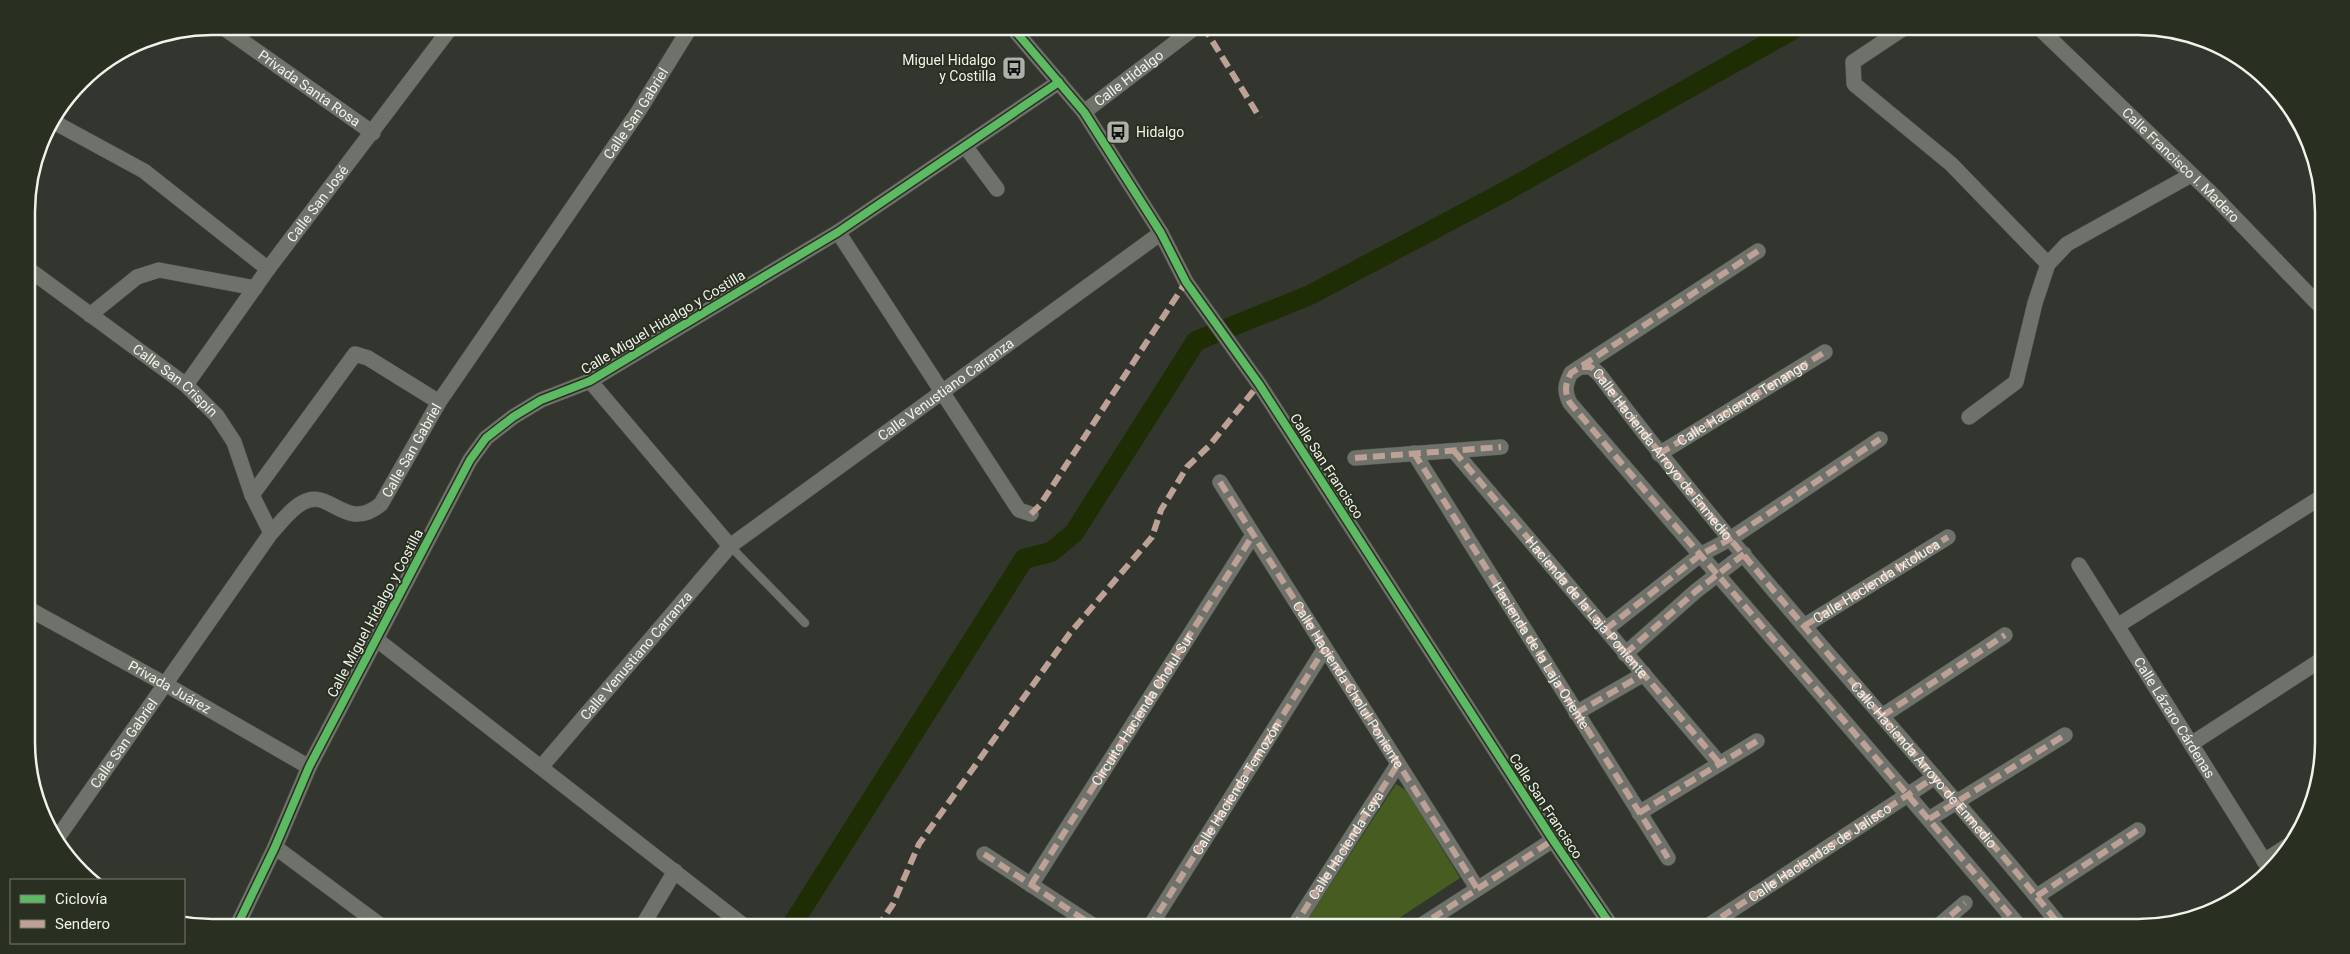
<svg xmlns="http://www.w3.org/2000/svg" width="2350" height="954" viewBox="0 0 2350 954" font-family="Roboto,sans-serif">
  <rect width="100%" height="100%" fill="#32362e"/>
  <path fill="#475c21" d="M1396 784 1407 791 1460 878 1384 928H1302Z"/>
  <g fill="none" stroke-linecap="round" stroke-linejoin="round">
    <path stroke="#1f2d04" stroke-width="20" d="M790 928 1024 559 1051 552 1074 533 1196 341 1310 295 1504 192 1799 26"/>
    <g stroke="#51554d" stroke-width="9">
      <path id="service" d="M730 546 805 623"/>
    </g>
    <g stroke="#51554d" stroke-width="16">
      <g id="minor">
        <path id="s1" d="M221 26 373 133"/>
        <path d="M1011 26 1084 112 1161 233 1186 282 1259 384 1553 840 1612 927"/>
        <path d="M1907 26 1853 62 1854 84 1951 164 2048 264"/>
        <path id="s2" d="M2037 26 2215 197 2317 303 2322 304"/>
        <path id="s3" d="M1084 112 1197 26"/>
        <path d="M52 121 144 171 268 269"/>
        <path d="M965 146 997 189"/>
        <path d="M838 232 1019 510 1031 514"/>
        <path d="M1758 251 1571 373C1565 385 1564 391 1570 403 1719 578 1872 751 2020 927"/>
        <path id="s4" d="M27 268 186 385 217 416 234 442 252 495 271 533"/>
        <path d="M90 315 137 277 159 270 255 288"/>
        <path d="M1582 367H1591L1599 374C1703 513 1819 643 1932 774 1976 825 2020 875 2061 927"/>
        <path d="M590 381 730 546"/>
        <path id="s5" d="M186 385 268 269 452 26"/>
        <path d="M1969 417 2016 382 2035 303 2048 264 2067 244 2191 175"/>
        <path id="s6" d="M1454 451 1720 764"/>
        <path d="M1414 453 1668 858"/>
        <path d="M1659 454 1825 352"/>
        <path d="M1355 458 1501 447"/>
        <path id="s7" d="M1220 482 1477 888"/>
        <path d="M252 495 355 354 368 358 439 402"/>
        <path id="s8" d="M2079 565 2270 870"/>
        <path id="s9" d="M29 609 165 684 309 767"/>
        <path id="s10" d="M1804 626 1948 537"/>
        <path d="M2117 626 2323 496"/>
        <path d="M1606 629 1700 555 1730 539 1880 439"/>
        <path d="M376 639 743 925"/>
        <path d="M1625 654 1696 591 1744 554"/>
        <path d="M1576 713 1644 674"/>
        <path d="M1882 716 2005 635"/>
        <path d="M2191 744 2324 658"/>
        <path id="s11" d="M542 766 730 546 1161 233"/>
        <path d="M1639 813 1757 741"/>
        <path d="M1929 819 2065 735"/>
        <path id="s12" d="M56 840 271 533C280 524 290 509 302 503 330 486 345 534 381 504L439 402 638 112 691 26"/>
        <path d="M275 847 384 928"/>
        <path d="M984 854 1097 928"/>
        <path d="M2264 861 2292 843"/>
        <path d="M1031 885 1253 535"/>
        <path d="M2037 896 2138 830"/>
        <path id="s13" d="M1706 927 1935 777"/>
        <path d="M1937 927 1965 903"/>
        <path d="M236 928 275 847 309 767 470 460 486 438 513 417 541 400 590 381 838 232 1059 82"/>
        <path d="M641 928 675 871"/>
        <path d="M1149 928 1325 648"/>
        <path d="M1293 928 1398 764"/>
        <path d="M1417 928 1553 840"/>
      </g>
    </g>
    <use href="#service" stroke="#6e726b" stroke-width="8"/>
    <use href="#minor" stroke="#6e726b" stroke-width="15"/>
    <g stroke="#bda197" stroke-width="6" stroke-dasharray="12 6" stroke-linecap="butt">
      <path d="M1203 26 1260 118"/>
      <path d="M1758 251 1571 373C1565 385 1564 391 1570 403 1719 578 1872 751 2020 927"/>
      <path id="s14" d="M1582 367H1591L1599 374C1703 513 1819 643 1932 774 1976 825 2020 875 2061 927"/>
      <path d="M1454 451 1720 764"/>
      <path id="s15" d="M1414 453 1668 858"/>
      <path id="s16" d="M1659 454 1825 352"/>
      <path d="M1355 458 1501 447"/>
      <path d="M1220 482 1477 888"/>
      <path d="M1031 514 1040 505 1186 282"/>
      <path d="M1804 626 1948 537"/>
      <path d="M1606 629 1700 555 1730 539 1880 439"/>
      <path d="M1625 654 1696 591 1744 554"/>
      <path d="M1576 713 1644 674"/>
      <path d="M1882 716 2005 635"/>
      <path d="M1639 813 1757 741"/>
      <path d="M1929 819 2065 735"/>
      <path d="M984 854 1097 928"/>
      <path id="s17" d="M1031 885 1253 535"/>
      <path d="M2037 896 2138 830"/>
      <path d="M1706 927 1935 777"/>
      <path d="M1937 927 1965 903"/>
      <path d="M877 928 893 904 919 844 1070 633 1152 537 1161 510 1187 467 1209 446 1259 384"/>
      <path id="s18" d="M1149 928 1325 648"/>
      <path id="s19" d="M1293 928 1398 764"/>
      <path d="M1417 928 1553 840"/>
    </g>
    <g stroke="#292f21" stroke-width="11">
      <path id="cycleway" d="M1011 26 1084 112 1161 233 1186 282 1259 384 1553 840 1612 927
        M236 928 275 847 309 767 470 460 486 438 513 417 541 400 590 381 838 232 1059 82"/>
    </g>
    <use href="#cycleway" stroke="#5cba63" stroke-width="8"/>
  </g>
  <defs>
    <g id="bus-square" transform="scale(1.25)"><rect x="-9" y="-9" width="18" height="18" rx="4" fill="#adb1a8" stroke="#292f21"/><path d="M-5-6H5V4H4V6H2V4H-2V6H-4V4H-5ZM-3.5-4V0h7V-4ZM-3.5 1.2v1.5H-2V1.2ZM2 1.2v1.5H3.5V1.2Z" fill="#111"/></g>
  </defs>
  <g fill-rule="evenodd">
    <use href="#bus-square" x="1014" y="68"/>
    <use href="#bus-square" x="1118" y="132"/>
  </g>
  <g text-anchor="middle" stroke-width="4" stroke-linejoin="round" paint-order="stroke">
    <g font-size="14" fill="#eff3ea" stroke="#292f21" text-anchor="end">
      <text x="996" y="65">Miguel Hidalgo<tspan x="996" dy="16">y Costilla</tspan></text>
      <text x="1136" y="137" text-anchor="start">Hidalgo</text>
    </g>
    <g font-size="14" fill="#eff3ea" stroke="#292f21">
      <text dy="5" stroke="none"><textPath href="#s3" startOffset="56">Calle Hidalgo</textPath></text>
      <text dy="5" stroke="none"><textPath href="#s1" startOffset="108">Privada Santa Rosa</textPath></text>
      <text dy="5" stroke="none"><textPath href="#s12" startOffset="970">Calle San Gabriel</textPath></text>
      <text dy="5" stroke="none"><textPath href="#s2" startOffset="200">Calle Francisco I. Madero</textPath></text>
      <text dy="5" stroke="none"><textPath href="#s5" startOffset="224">Calle San José</textPath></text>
      <text transform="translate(663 322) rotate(-31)" y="5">Calle Miguel Hidalgo y Costilla</text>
      <text dy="5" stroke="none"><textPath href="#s4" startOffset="186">Calle San Crispín</textPath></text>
      <text dy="5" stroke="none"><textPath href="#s11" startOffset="556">Calle Venustiano Carranza</textPath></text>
      <text dy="5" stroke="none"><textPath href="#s16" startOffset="98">Calle Hacienda Tenango</textPath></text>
      <text dy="5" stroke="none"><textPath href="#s12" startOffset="565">Calle San Gabriel</textPath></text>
      <text dy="5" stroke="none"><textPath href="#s14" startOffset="122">Calle Hacienda Arroyo de Enmedio</textPath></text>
      <text transform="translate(1327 466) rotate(57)" y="5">Calle San Francisco</text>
      <text dy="5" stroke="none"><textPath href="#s10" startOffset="85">Calle Hacienda Ixtoluca</textPath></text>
      <text dy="5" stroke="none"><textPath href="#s6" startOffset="205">Hacienda de la Laja Poniente</textPath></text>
      <text transform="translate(375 613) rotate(-62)" y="5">Calle Miguel Hidalgo y Costilla</text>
      <text dy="5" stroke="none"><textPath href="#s11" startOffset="145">Calle Venustiano Carranza</textPath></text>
      <text dy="5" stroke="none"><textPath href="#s15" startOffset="239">Hacienda de la Laja Oriente</textPath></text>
      <text dy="5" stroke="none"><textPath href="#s7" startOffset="240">Calle Hacienda Cholul Poniente</textPath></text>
      <text dy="5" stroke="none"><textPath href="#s9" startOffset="161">Privada Juárez</textPath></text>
      <text dy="5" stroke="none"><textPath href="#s17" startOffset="208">Circuito Hacienda Cholul Sur</textPath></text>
      <text dy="5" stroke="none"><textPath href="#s8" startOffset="180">Calle Lázaro Cárdenas</textPath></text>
      <text dy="5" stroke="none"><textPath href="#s12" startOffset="118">Calle San Gabriel</textPath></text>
      <text dy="5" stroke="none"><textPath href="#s14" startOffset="528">Calle Hacienda Arroyo de Enmedio</textPath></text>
      <text dy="5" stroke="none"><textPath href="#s18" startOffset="165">Calle Hacienda Temozón</textPath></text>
      <text transform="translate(1546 806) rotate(57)" y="5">Calle San Francisco</text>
      <text dy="5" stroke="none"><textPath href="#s19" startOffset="98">Calle Hacienda Teya</textPath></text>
      <text dy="5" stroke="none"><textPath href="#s13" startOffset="136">Calle Haciendas de Jalisco</textPath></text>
    </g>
  </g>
  <path d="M0 0H2350V954H0ZM212 35H2138A177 177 0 0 1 2315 212V742A177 177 0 0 1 2138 919H212A177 177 0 0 1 35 742V212A177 177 0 0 1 212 35Z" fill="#292f21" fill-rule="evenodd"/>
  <path fill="none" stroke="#eff3ea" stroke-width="2.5" d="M212 35H2138A177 177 0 0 1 2315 212V742A177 177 0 0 1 2138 919H212A177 177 0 0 1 35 742V212A177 177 0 0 1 212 35Z"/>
  <rect x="10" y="879" width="175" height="65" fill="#292f21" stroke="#787d71"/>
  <rect x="20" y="895" width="25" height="8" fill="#5cba63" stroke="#787d71"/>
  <text x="55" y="904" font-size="15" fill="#eff3ea">Ciclovía</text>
  <rect x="20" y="920" width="25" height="8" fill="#bda197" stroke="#787d71"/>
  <text x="55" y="929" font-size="15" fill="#eff3ea">Sendero</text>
</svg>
